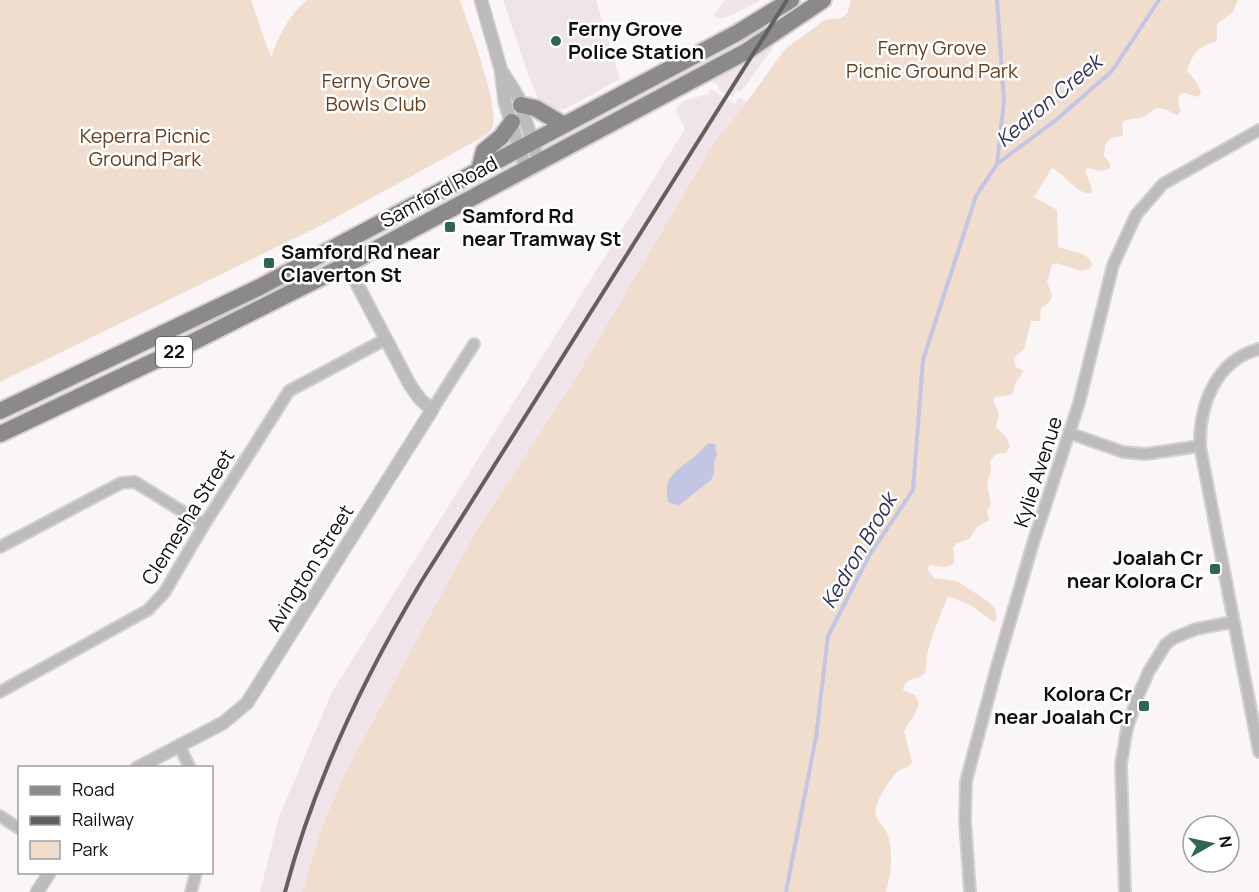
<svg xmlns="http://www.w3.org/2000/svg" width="1259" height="892" viewBox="0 0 1259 892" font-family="Manrope,sans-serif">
  <rect width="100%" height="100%" fill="#faf5f7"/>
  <path fill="#efe4e9" d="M503 0H596L620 79 567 108 562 110 552 109 539 100 529 77Z
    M725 0H761L732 15 719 19 714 15Z
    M773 45 772 49 746 85 739 92 736 91 733 97 719 90V86L711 81Z
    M711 89 735 104 739 97 747 102 715 141 575 379 478 528 345 773 321 829 302 892H260L279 817 332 692 685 129 676 111 677 107 686 100 708 94Z"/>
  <path fill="#f1ddcd" d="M0 0H251L271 58C278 36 289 15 307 0H460C469 27 498 101 493 125 491 132 486 134 481 138L322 225 0 382Z
    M851 0H1238L1232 13 1217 24V41C1197 48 1195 50 1187 70L1198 85 1201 93 1198 97 1185 93 1180 94 1178 98 1180 112 1177 115 1165 109 1156 108 1144 117 1126 120 1122 123 1123 136 1111 138 1105 145 1104 156 1110 163V168L1101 171 1088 168 1085 171 1092 189 1091 193C1077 195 1066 175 1052 168L1034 197 1057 210 1058 246C1069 254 1088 249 1092 265L1089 269 1081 271 1056 263 1052 265 1047 282C1054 295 1054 301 1041 308L1040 321H1031L1024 349 1014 358 1016 367 1024 371 1016 382 1012 395 995 397 993 401 999 414 996 427 1006 437 1010 446 1006 453 996 454 990 461 991 471 987 484 991 503 987 511 989 520 977 527 970 538 956 544 953 548 954 561 952 565 943 567 929 565 928 570 934 578 957 581 989 602 995 609 997 618 994 622 970 605 948 596C941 614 933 632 928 651 926 657 927 670 924 674 916 682 906 675 903 690L915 695 919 703 916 712 904 731 912 762C909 769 903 767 897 772 891 778 877 799 876 808 873 819 883 824 887 833 894 851 891 874 886 892H302L321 829 345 773 446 586 478 528 575 379 715 141 747 102 785 49 825 20 841 18 847 14Z"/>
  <path fill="#c2c5e3" d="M708 443 715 444 717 454 714 463V473L711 480 679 505 669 503C662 478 674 473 690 460 697 455 702 449 708 443Z"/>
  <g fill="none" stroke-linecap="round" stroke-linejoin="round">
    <path stroke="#c2c5e3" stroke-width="4" d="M997 164 1004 101 997 0
      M786 892 816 737 828 636 870 554 913 490 923 360 976 196 997 164 1056 120 1112 71 1159 0"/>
    <g stroke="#d4d0d2" stroke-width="14">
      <path id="minor" d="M1259 349C1216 360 1199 405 1200 446L1259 752
        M432 410 474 344
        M1069 433 1123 452 1146 454 1200 446
        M0 547 121 483 135 482 204 525
        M0 692 148 610 164 593 204 525 289 391 386 339
        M179 745 190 768
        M0 816 20 829
        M191 892 196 872
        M970 892 965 820 966 781 997 666 1033 543 1079 403 1113 265 1136 215 1163 184 1259 130
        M1125 892 1121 764 1127 728 1138 696 1149 671 1166 644 1174 638 1196 629 1233 622"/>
    </g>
    <g stroke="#d4d0d2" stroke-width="15">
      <path id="tertiary" d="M481 0 501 70 505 103 526 169
        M503 73 518 97 539 162
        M137 768 223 723 247 703 432 410 420 399 410 385 337 246
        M37 892 50 872"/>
    </g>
    <g stroke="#d4d0d2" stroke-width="20">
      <path id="primary" d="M521 105 535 108 564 125
        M479 170 484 151 501 137 512 122
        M0 411 258 288 737 33 791 0
        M0 434 165 356 346 265 747 51 823 0"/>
    </g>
    <use href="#minor" stroke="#bcbbbd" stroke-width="10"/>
    <use href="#tertiary" stroke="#bcbbbd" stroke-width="12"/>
    <use href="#primary" stroke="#8b898c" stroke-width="16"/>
    <path stroke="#626060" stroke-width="4" d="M285 892C314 782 363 679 421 582L787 0"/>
  </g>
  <g fill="#2d6750" stroke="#fff" stroke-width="2">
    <circle cx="556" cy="41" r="6"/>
    <rect x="444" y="221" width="12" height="12" rx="3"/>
    <rect x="263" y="257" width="12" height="12" rx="3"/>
    <rect x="1209" y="563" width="12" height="12" rx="3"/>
    <rect x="1138" y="700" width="12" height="12" rx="3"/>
  </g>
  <g text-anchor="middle" stroke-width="5" stroke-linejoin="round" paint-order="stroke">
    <rect fill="#fff" stroke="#575656" stroke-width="1.5" x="156" y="337" width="36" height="30" rx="4.5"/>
    <g font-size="18" font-weight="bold" fill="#0f0e0e">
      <text x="174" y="358">22</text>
    </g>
    <g font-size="20" font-weight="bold" fill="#0f0e0e" stroke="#fff" text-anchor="start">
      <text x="568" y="36">Ferny Grove<tspan x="568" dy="23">Police Station</tspan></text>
      <text x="462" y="223">Samford Rd<tspan x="462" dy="23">near Tramway St</tspan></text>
      <text x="281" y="259">Samford Rd near<tspan x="281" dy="23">Claverton St</tspan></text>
      <text x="1203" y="565" text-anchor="end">Joalah Cr<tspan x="1203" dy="23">near Kolora Cr</tspan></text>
      <text x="1132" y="701" text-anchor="end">Kolora Cr<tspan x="1132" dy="23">near Joalah Cr</tspan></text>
    </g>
    <g font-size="20" fill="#66401f" stroke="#fff">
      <text x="932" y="55">Ferny Grove<tspan x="932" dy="23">Picnic Ground Park</tspan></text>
      <text x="376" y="88">Ferny Grove<tspan x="376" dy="23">Bowls Club</tspan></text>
      <text x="145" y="143">Keperra Picnic<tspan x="145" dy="23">Ground Park</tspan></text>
    </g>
    <g font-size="20" fill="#0f0e0e" stroke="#fff">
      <text transform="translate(439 192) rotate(-28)" y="7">Samford Road</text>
      <text transform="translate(1038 472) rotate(-72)" y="7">Kylie Avenue</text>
      <text transform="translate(188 517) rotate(-58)" y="7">Clemesha Street</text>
      <text transform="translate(310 568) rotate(-58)" y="7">Avington Street</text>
    </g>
    <g font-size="21" font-style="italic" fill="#2e2f57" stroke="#fff">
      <text transform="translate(1049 101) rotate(-40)" y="7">Kedron Creek</text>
      <text transform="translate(859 551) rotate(-60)" y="7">Kedron Brook</text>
    </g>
  </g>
  <rect x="18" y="766" width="195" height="108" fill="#ffffff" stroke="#9f9f9f" stroke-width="1.5"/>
  <rect x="30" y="786" width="30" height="9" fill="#8b898c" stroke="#9f9f9f" stroke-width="1.5"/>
  <text x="72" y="796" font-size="18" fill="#0f0e0e">Road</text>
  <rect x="30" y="816" width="30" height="9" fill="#626060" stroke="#9f9f9f" stroke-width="1.5"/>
  <text x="72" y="826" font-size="18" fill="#0f0e0e">Railway</text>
  <rect x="30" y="841" width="30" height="18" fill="#f1ddcd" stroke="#9f9f9f" stroke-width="1.5"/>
  <text x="72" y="856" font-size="18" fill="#0f0e0e">Park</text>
  <g transform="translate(1211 844) rotate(81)"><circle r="28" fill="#ffffff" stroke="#9f9f9f" stroke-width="1.5"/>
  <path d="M0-4.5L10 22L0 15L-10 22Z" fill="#2d6750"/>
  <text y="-9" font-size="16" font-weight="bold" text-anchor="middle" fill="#0f0e0e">N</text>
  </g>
</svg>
